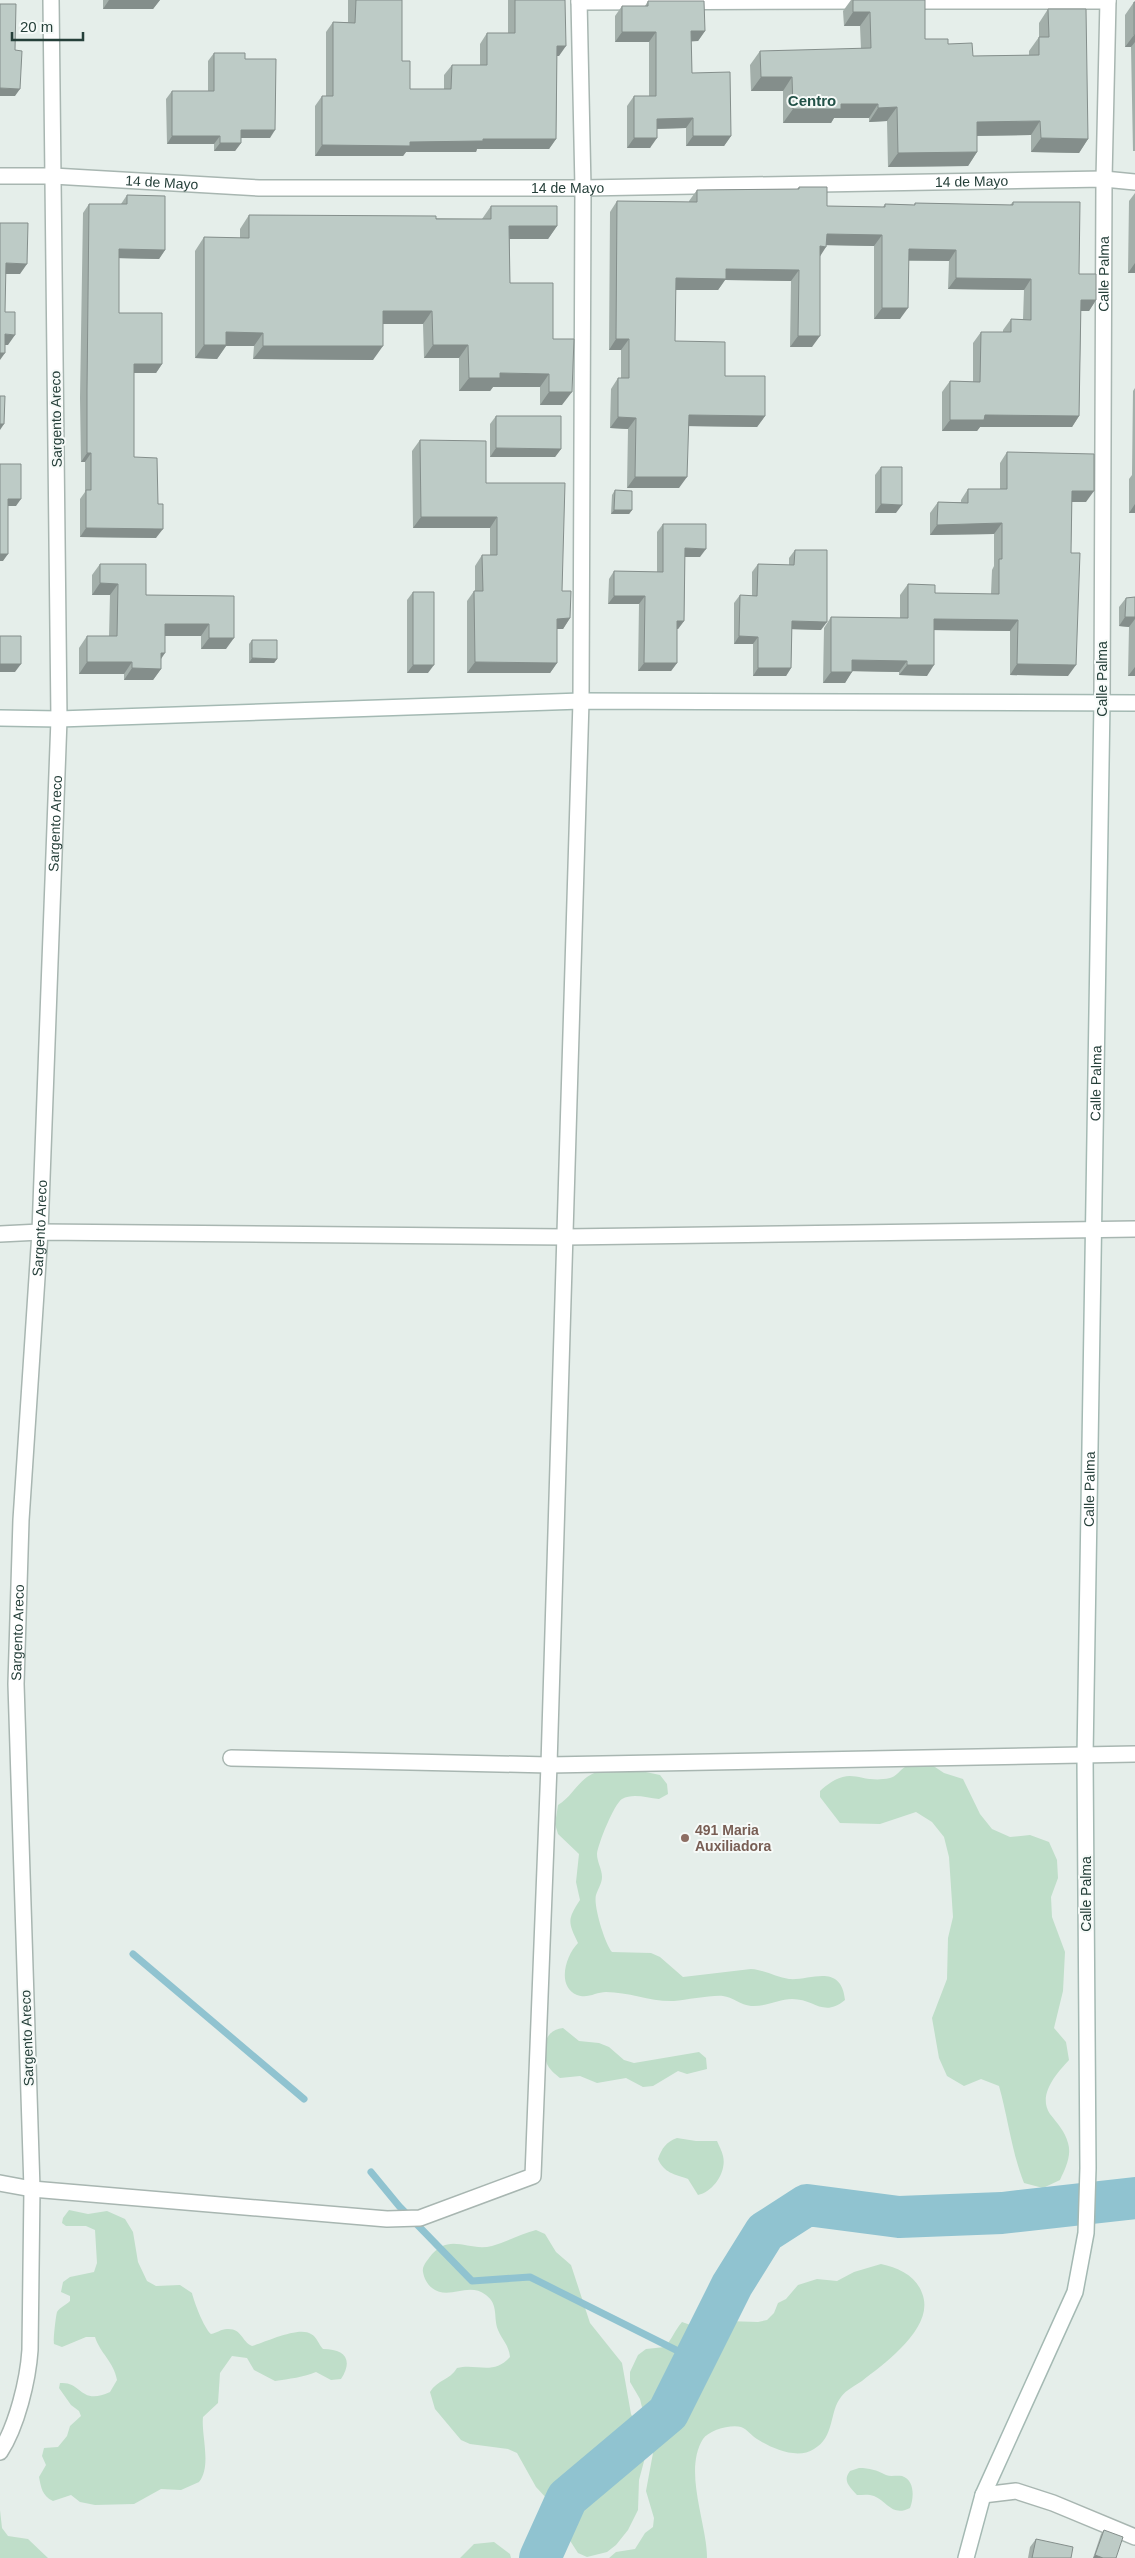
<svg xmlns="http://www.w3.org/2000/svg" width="1135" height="2558" viewBox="0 0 1135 2558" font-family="Arial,sans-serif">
  <rect width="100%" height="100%" fill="#e5eeea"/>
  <path fill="#bfdec9" d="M929 1763 944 1773 963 1779 980 1814 992 1829 1010 1837 1030 1835 1049 1842 1057 1860 1058 1878 1051 1897 1052 1917 1065 1952 1063 1991 1054 2028 1066 2042 1069 2060C1057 2073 1037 2095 1050 2114 1057 2123 1065 2131 1068 2143 1072 2156 1065 2169 1060 2180L1043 2188 1024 2183C1012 2153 1008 2118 999 2086L981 2079 964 2086 947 2076 939 2058 932 2018 947 1979 948 1938 953 1917 949 1857 944 1837 932 1822 916 1812 880 1824 840 1823 820 1797V1791C852 1762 857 1785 890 1778 896 1777 900 1770 905 1767 911 1763 922 1764 929 1763Z
    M634 1764 641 1771 660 1775 667 1784 668 1794 659 1799C647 1798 633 1793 622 1799 614 1804 598 1844 597 1854 597 1862 602 1869 602 1877 602 1883 598 1889 596 1895 593 1905 605 1944 612 1952L651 1953 660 1957 683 1977 751 1969C765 1970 776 1977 789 1979 810 1981 841 1962 845 2000 823 2018 815 1999 792 1999 779 1999 766 2007 751 2006 741 2005 732 1997 723 1996 711 1995 687 2000 674 2001 651 2002 629 1992 606 1992 596 1992 588 1999 577 1995 556 1986 566 1955 578 1943 568 1922 567 1920 580 1900L576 1882 579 1854 558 1834 555 1824 558 1805C570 1798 576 1785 587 1777 598 1769 620 1765 634 1764Z
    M563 2028 579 2041 599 2043 609 2047 624 2060 634 2063 699 2052 706 2058 707 2069 687 2074 678 2071 653 2086 643 2087 626 2078 597 2083 580 2076 560 2078C555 2074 549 2069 547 2064 541 2047 545 2030 563 2028Z
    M677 2138 696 2141H717C719 2146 722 2151 723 2156 727 2172 713 2192 698 2195L688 2179C674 2174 664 2173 658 2159 662 2148 666 2142 677 2138Z
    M69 2210 88 2214 107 2211 125 2219 133 2232 138 2262 147 2281 156 2286 180 2285 192 2293C194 2302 204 2328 211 2334 217 2333 221 2329 227 2329 242 2328 241 2341 252 2346 266 2342 299 2326 311 2334 317 2337 319 2345 323 2349 344 2349 354 2359 341 2379L331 2380 316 2372C304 2377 289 2379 275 2381L254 2370 247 2358 232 2356 220 2373 218 2403 203 2417C201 2435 212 2466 199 2482L181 2490 161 2489 134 2504 95 2505 80 2502 71 2495 53 2501C42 2496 41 2487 39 2477L46 2465 42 2456 44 2448 58 2447 67 2436 70 2426 81 2416 79 2411 71 2405 59 2388 60 2383C82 2381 80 2406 110 2392L117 2380C114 2362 100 2353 95 2337H86L62 2347 54 2344C53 2340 56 2315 57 2312 60 2307 66 2305 70 2301V2296L61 2292 63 2282 70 2277 94 2272 97 2263 95 2230 86 2226H66L62 2223 63 2218Z
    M536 2230 545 2234 556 2252 571 2265 590 2323 622 2363 631 2414 644 2440 647 2450 639 2480 638 2510 628 2530 616 2545 607 2552 587 2557 578 2553 556 2519 549 2501 536 2487 517 2453 508 2449 470 2444 461 2440 435 2409 430 2392C437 2380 450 2380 457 2368 477 2363 493 2376 510 2357 509 2345 502 2340 498 2330 493 2317 499 2305 486 2295 468 2281 449 2301 432 2288 427 2284 424 2278 423 2272 422 2267 426 2262 429 2258 449 2231 467 2252 492 2246 507 2242 520 2234 536 2230Z
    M881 2264C899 2268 916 2276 922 2293 936 2327 885 2363 862 2381 856 2385 846 2390 841 2397 829 2412 835 2437 814 2449 797 2460 771 2448 757 2439 752 2436 747 2429 741 2427 731 2424 709 2430 703 2439 683 2471 707 2523 707 2558H609L616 2552 635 2549 645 2533 653 2527 654 2518 646 2491 653 2453 640 2399 630 2382V2372L638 2355 646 2349 665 2347C672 2339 675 2330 682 2322L699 2328 727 2321 758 2322 767 2320 774 2313 778 2303 786 2299 798 2285 817 2279 837 2281 854 2272Z
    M859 2468C870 2468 876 2470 886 2475 891 2477 896 2475 902 2476 915 2480 914 2498 910 2508 892 2517 888 2502 874 2496 869 2494 862 2495 857 2495 850 2487 842 2481 850 2471Z
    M0 2510 2 2528 8 2536 28 2539 48 2558H0Z
    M494 2542 510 2554 511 2558H460L474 2544Z"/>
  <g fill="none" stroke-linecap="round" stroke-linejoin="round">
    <path stroke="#90c3d0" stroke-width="7" d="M133 1954 304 2099
      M371 2172 399 2206 472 2281 530 2277 696 2360"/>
    <path stroke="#90c3d0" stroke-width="42" d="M540 2558 567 2498 668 2413 732 2285 765 2232 807 2205 899 2217 1002 2213 1135 2198"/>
    <g stroke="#a8b6b1" stroke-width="18">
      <g id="street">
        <path d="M906 1H1108"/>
        <path d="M579 2 870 1"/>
        <path id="s1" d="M0 176H53L259 188H583L1104 179 1135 182"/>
        <path id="s2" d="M1102 702 1104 179 1108 0"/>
        <path d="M0 1234 40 1232 566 1237 1135 1229"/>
        <path d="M231 1758 549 1765 1135 1754"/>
        <path d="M0 2183 32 2189 387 2219 420 2218 533 2176 549 1765 581 701 583 188 579 0"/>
        <path id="s3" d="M0 2452C17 2426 28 2380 30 2350L32 2189 16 1684 21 1520 40 1232 59 719 51 0"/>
        <path d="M983 2495 1016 2491 1053 2503 1135 2537"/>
      </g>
    </g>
    <g stroke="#a4b9b3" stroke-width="18">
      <g id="secondary">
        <path d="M0 718 59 719 581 701 1135 703"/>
        <path id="s4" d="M966 2558 983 2495 1075 2292 1086 2233 1088 2168 1085 1757 1102 702"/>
      </g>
    </g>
    <use href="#street" stroke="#fff" stroke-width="15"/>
    <use href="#secondary" stroke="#fff" stroke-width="15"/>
  </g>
  <path fill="#a3afaa" d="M103 0H160L153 9H103Z
    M348 0H402V61L410 89H444V75L452 65H480V44L487 33H508V0H565L559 56H557L556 139 549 149H477L476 152H406L403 156H315V106L322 96H326V32L333 22H348Z
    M851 0H925V39L948 44 973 56 1029 55V51L1039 37V23L1048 9 1088 139 1079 153 1031 152V135L977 136V152L968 166 888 167 887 121 869 122V118H834L831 123H783V91H751L750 65 760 51 861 49 860 26H844L843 11Z
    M648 1 705 31 698 41H691L692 73 731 136 724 146H686V128L657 129 650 148H627V106L634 96H649V42H615V16L622 6H645Z
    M1134 2H1135V151H1133L1131 47H1125V15Z
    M214 53 245 59 270 138H241V143L235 151H214V144H167L166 99 172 91H208V61Z
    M799 187 827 206 883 207 885 204 914 205 915 203 1010 205 1013 202 1079 274 1096 300 1089 311H1081L1079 416 1072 427H980L977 431H942V392L950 381 973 382V343L981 332H1003V330L1011 319H1023L1024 290 948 289 949 261H908L900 319H874V246L826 245 820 255 812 347H790L791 281 725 280 718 290H675V341L725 376 765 416 757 427 689 426 679 488H627L628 429 610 428 611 389 618 378H621V350H609L610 212 617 201 689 202V201L697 190 797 189Z
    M1135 193V273H1128L1129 201Z
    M127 195 165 250 159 259 119 258V313L162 364 156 373H134V457L156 538 80 537V499L85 492V462H81L80 398 83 213 89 204H121Z
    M491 206 557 226 548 239H510V283L553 339 562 405H540V387H493L490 391H459V358H424L423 324H383L373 360 253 359 254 346H226L217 359 195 358V251L204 237 240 238V229L249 215 482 219Z
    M1135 388V513H1129V479L1132 475 1133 391Z
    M496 416 561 449 555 457H490V424Z
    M420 440 486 483 562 591 570 618 563 629H557V663L550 673H467V601L474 591H475V566L482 555H490V528H413L412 451Z
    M1007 452 1086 502H1072L1068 676 1010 675V631L934 630 927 676 899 675V672L852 671 845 683H823L824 628 831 617 900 618V595L908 584 935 593 991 594 992 570 994 566V534L930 535V513L938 502H961V500L968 489H1000V463Z
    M881 467 896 513H875V475Z
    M615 490 632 510 629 514H611L612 495Z
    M663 524 700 557H685L684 621 678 629H677V663L671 671H638L639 604H608L609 579 614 571 657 572V532Z
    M795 550 821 630 792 629 791 668 786 676H753V644H734V603L740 595 752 596V572L758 564 789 565V558Z
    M100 564 146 595 234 596 226 649H201V636H165L161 659V669L153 680H124V674H79V648L87 636H109L110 595H92V575Z
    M413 592 428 673H407V600Z
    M1135 597V676H1128L1129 627 1119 626V607L1126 598Z
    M252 640 277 659 274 663H249V644Z
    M1104 2530 1116 2558H1093L1101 2534Z
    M1036 2539 1071 2558H1028L1030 2547Z"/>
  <path fill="#848e8b" d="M109 0H160L153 9H103Z
    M853 12H870L860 26H844Z
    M691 31H705L698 41 684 42Z
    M622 32H656L649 42H615Z
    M1134 35H1135V42L1131 47H1125Z
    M557 46H566L559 56H550Z
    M761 77H792L783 91H751Z
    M0 88 20 89 15 96H0Z
    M841 104H878L869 118H834L831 123H783L793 109Z
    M897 107 887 121 869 122 878 108Z
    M693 118 686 128 650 129 657 119Z
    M1040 121 1031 135 967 136 977 122Z
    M241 130H275L270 138H235Z
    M172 136H220L214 144H167Z
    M693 136H731L724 146H686Z
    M634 138H657L650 148H627Z
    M1041 138 1088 139 1079 153 1031 152Z
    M483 139H556L549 149H477L476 152H406L403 156H315L322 145Z
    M220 143H241L235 151H214Z
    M977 152 968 166 888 167 898 153Z
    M509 226H557L548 239H500Z
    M827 234 882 235 874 246 819 245Z
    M820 246 826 247 819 258Z
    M119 249 165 250 159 259 113 258Z
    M909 249 956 250 949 261 901 260Z
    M6 263 27 264 20 274H0Z
    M1135 263V273H1128Z
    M726 269 799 270 791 281 725 280 718 290H668L676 278Z
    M956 278 1031 279 1024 290 948 289Z
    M1081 300H1096L1089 311H1073Z
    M882 308H908L900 319H874Z
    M383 311H432L423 324H373Z
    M226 332 263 333 254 346H226L217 359 195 358 204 345Z
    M5 334 15 335 8 345H0Z
    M798 336H820L812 347H790Z
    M616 339H629L621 350H609Z
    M433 345H468L459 358H424Z
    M263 346H383L373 360 253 359Z
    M0 353H5L0 360Z
    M134 364H162L156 373H128Z
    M500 373 549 374 540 387H493L490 391H459L469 378Z
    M549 392H572L562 405H540Z
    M689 415 765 416 757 427 682 426Z
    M985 415 1079 416 1072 427H980L977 431H942L950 420Z
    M618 417 636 418 628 429 610 428Z
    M0 424H4L0 430Z
    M496 448 561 449 555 457H490Z
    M87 453H91L85 462H81Z
    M635 477H687L679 488H627Z
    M1072 491H1094L1086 502H1064Z
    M8 499H21L16 506H3Z
    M881 504 902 505 896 513H875Z
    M1135 504V513H1129Z
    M614 510H632L629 514H611Z
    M421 517H497L490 528H413Z
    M1002 523 994 534 930 535 937 525Z
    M86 528 163 529 156 538 80 537Z
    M685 548 706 549 700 557H679Z
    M0 554H8L3 561H0Z
    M100 583 118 584 110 595H92Z
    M614 596H645L639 604H608Z
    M1125 617H1135V619L1129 627 1119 626Z
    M570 618 563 629H550L557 619Z
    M934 619 1018 620 1010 631 927 630Z
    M677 621H684L678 629H672Z
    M792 621 827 622 821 630 786 629Z
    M165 624H209L201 636H157Z
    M739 636 758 637 753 644H734Z
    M209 638H234L226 649H201Z
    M161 653H165L157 665Z
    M252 658 277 659 274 663H249Z
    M852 660 907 661 899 672 845 671Z
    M87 662H132L124 674H79Z
    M475 662 557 663 550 673H467Z
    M644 663H677L671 671H638Z
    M0 664H21L15 672H0Z
    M1017 664 1076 665 1068 676 1010 675Z
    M413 665H434L428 673H407Z
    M907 665H934L927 676 899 675Z
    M1135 667V676H1128Z
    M132 668 161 669 153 680H124Z
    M758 668H791L786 676H753Z
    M831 672H852L845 683H823Z
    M1095 2555 1103 2558H1093Z"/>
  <path fill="#bdcbc6" stroke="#848e8b" d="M356 0H402V61H410V89H451L452 65H487V33H515V0H565L566 46H557L556 139H483V141L410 142V146L322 145V96H333V22L355 23Z
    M853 0H925V39H948V44L972 43 973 56 1039 55V37H1049L1048 9H1086L1088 139 1041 138 1040 121 977 122V152L898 153 897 107 878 108V104H841V109H793L792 77H761L760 51 871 48 870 12H853Z
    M648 1H704L705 31H691L692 73 730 72 731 136H693V118L657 119V138H634V96H656V32H622V6H648Z
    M1134 2H1135V35H1134Z
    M0 4H16L15 50 22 51 20 89 0 88Z
    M214 53H245V59H276L275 130H241V143H220V136H172V91H214Z
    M799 187H827V206L885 207V204L915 205V203L1013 205V202H1080L1079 274H1096V300H1081L1079 416 985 415 984 420H950V381L980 382 981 332H1011V319L1031 320V279L956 278V250L909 249 908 308H882V235L827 234 826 247 820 246V336H798L799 270 726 269V279L676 278 675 341 725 342V376H765V416L689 415 687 477H635L636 418 618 417V378H629V339H616L617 201 697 202V190L799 189Z
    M127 195 165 196V250L119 249V313H162V364H134V457L157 458 158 504H163V529L86 528V490H91V453H87V390L89 204H127Z
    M491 206H557V226H509L510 283H553V339H574L572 392H549V374L500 373V378H469L468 345H433L432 311H383V346H263V333L226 332V345H204V237L249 238V215L436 216V219H491Z
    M0 223H28L27 264 6 263 5 312H15V335L5 334V353H0Z
    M0 396H5L4 424H0Z
    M496 416H561V449L496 448Z
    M420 440 486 441V483H565L562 591H571L570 618 557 619V663L475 662 474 591H483L482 555H497V517H421Z
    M1007 452 1094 454V491H1072L1071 553H1080L1076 665 1017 664 1018 620 934 619V665H907V661L852 660V672H831V617L908 618V584L935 585V593L999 594V559H1002V523L937 525 938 502 968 503V489H1007Z
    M0 464H21V499H8V554H0Z
    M881 467H902V505L881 504Z
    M615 490 632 491V510H614Z
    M663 524H706V549L685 548 684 621H677V663H644L645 596H614V571L663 572Z
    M795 550H827V622L792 621 791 668H758V637L739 636 740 595 757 596 758 564 794 565Z
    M100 564H146V595L234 596V638H209V624H165V653H161V669L132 668V662H87V636H117L118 584 100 583Z
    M413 592H434V665H413Z
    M1135 597V617H1125L1126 598Z
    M0 636H21V664H0Z
    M252 640H277V659L252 658Z
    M1104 2530 1123 2537 1116 2558H1103L1095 2555Z
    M1036 2539 1073 2547 1071 2558H1032Z"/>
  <circle fill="#8d6e63" stroke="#f6faf8" stroke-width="2" cx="685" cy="1838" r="5"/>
  <g text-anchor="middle" stroke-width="4" stroke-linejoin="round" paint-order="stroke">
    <g font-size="14" fill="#253f39" stroke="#f6faf8">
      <text dy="5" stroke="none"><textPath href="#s1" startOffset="972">14 de Mayo</textPath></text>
      <text dy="5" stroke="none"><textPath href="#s1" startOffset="162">14 de Mayo</textPath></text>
      <text dy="5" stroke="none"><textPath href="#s1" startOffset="568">14 de Mayo</textPath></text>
      <text dy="5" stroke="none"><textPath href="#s2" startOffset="428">Calle Palma</textPath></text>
      <text transform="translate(56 419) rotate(-91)" y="5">Sargento Areco</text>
      <text transform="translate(1102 679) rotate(-90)" y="5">Calle Palma</text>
      <text dy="5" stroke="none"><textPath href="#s3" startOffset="1635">Sargento Areco</textPath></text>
      <text dy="5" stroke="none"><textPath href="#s4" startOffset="1498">Calle Palma</textPath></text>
      <text dy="5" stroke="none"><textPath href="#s3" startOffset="1230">Sargento Areco</textPath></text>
      <text dy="5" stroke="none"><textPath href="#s4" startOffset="1092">Calle Palma</textPath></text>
      <text dy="5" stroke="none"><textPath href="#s3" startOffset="825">Sargento Areco</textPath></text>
      <text transform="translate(1086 1894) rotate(-90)" y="5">Calle Palma</text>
      <text transform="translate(27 2038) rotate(-92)" y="5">Sargento Areco</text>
    </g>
    <g font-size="14" font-weight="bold" fill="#785e54" stroke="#f6faf8" text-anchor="start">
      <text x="695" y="1835">491 Maria<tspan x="695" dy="16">Auxiliadora</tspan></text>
    </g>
    <g font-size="15" font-weight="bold" fill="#215147" stroke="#f6faf8">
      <text x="812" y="106">Centro</text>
    </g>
  </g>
  <path d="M12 32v8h71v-8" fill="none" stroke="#253f39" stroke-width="2.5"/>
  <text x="20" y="32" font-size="15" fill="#253f39" stroke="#f6faf8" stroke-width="4" paint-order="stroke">20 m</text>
</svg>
